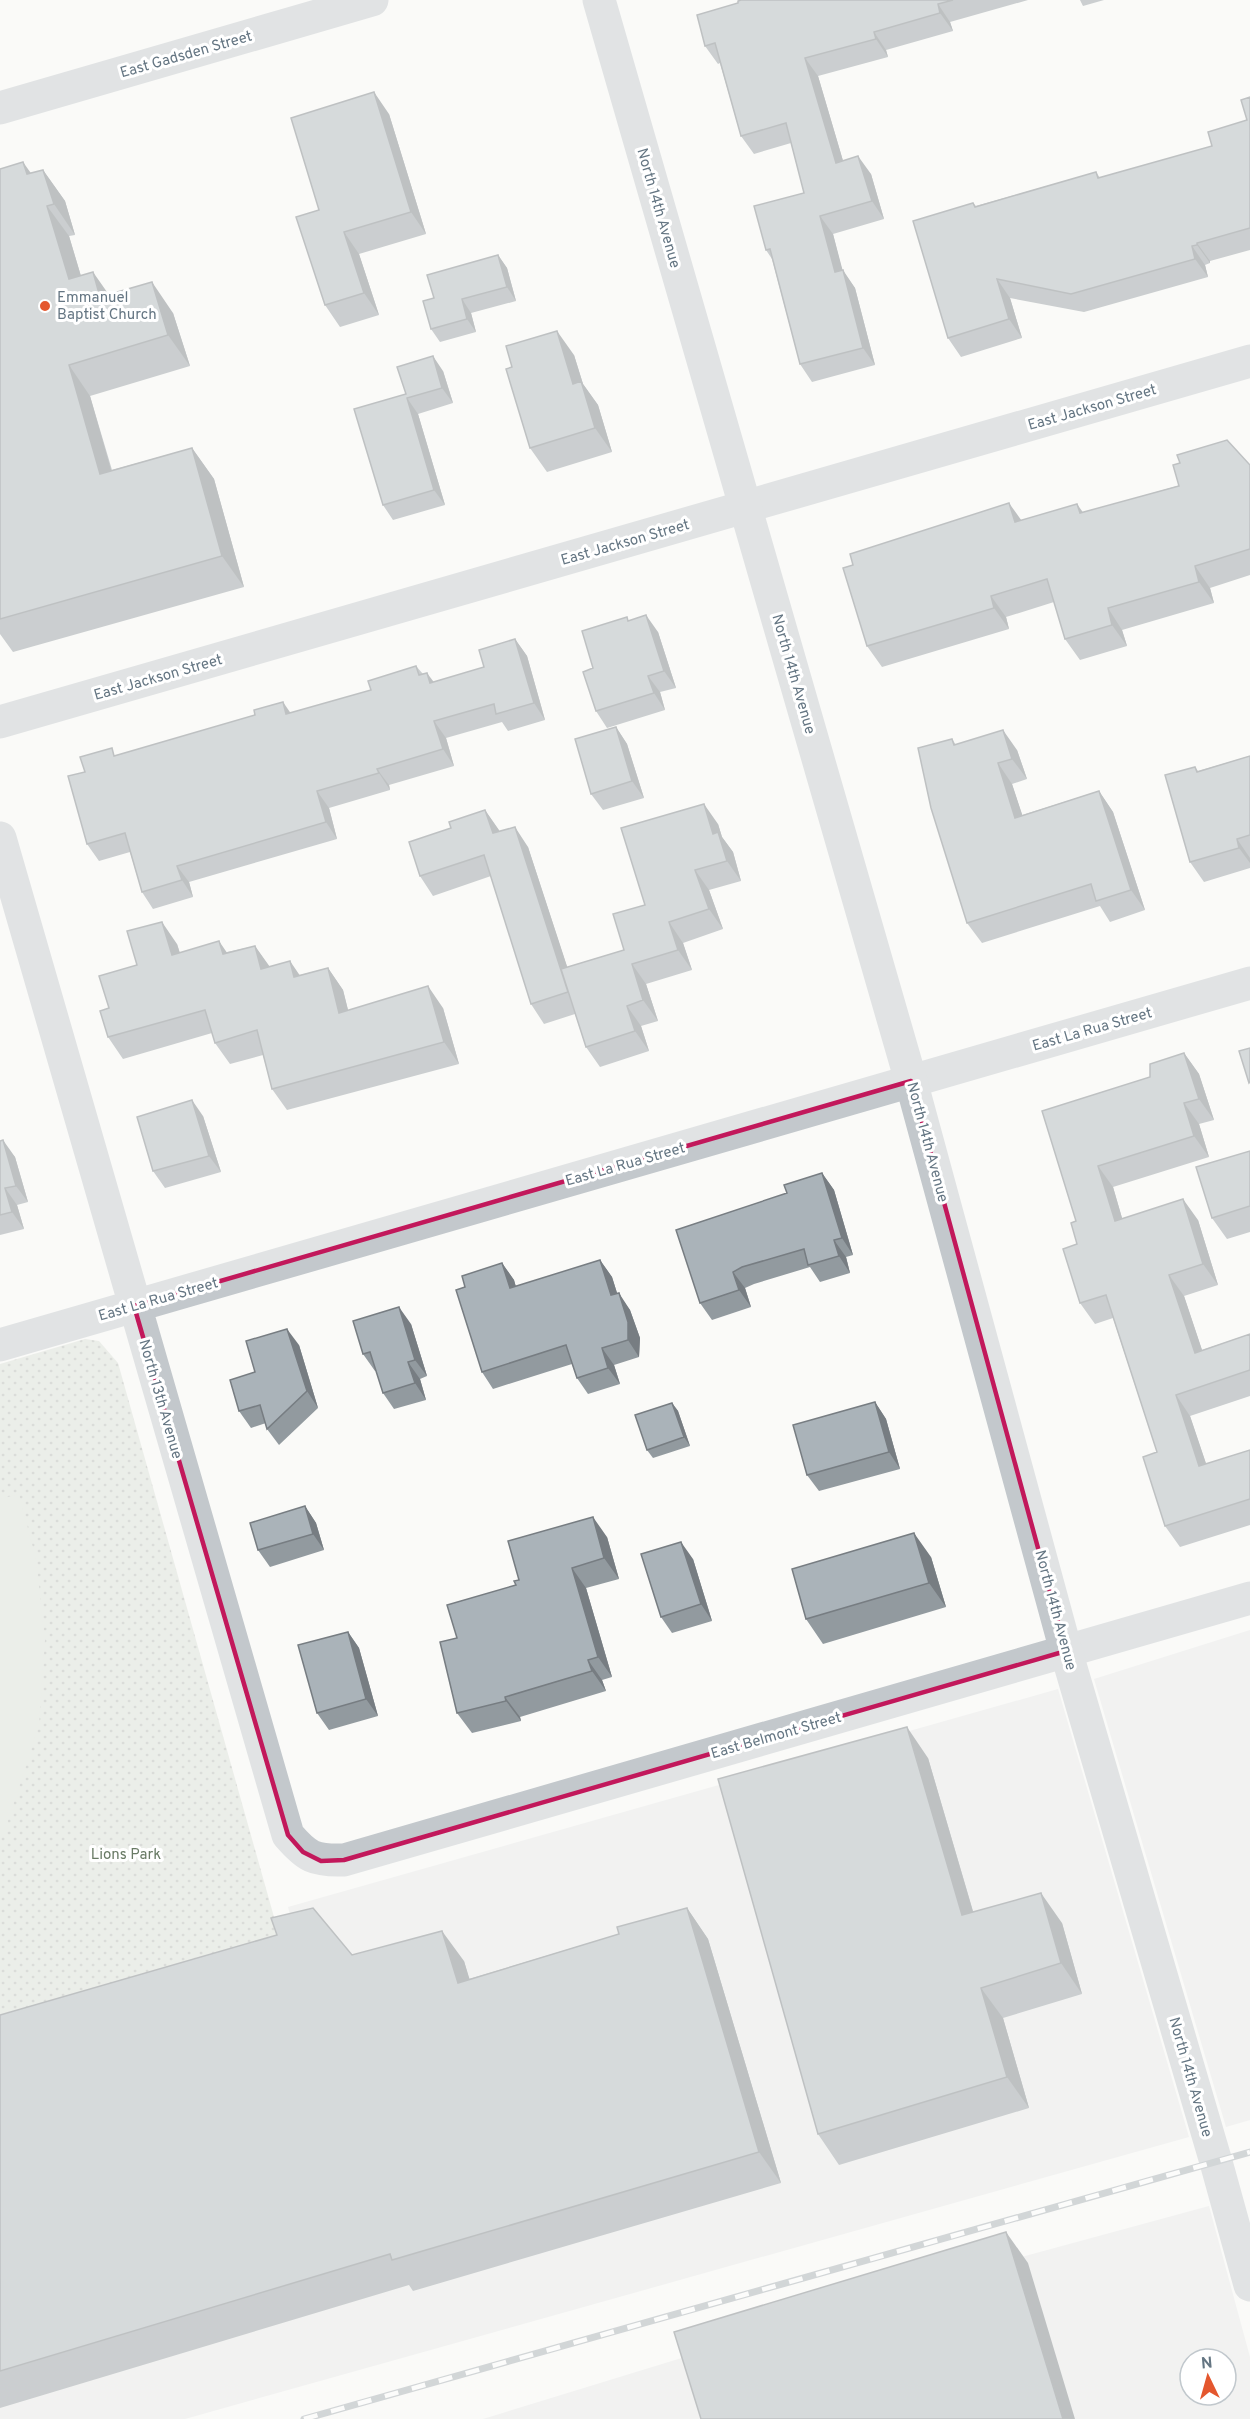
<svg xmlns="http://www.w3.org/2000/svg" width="1250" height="2419" viewBox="0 0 1250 2419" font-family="Overpass,sans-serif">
  <defs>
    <pattern id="park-dots" width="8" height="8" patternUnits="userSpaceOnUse" patternTransform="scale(1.5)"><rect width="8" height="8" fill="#dadfd7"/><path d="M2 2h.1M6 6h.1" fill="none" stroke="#b4b9b4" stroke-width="1.8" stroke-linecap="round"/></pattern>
  </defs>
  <rect width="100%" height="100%" fill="#fafaf8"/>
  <path fill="#e8e9e9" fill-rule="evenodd" d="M1250 1630V2120L1226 2127 1094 1679Z
    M1058 1689 1189 2137 185 2419H0V2043L296 1936 288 1907Z
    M1209 2206 1250 2357V2419H483L919 2285ZM1190 2359H1226V2395H1190Z"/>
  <path fill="url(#park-dots)" d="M85 1339 99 1341 118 1363 281 1942 0 2024V1364Z"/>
  <path fill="#dadfd7" d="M19 1494 36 1559 45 1640 39 1725 6 1827 0 1838V1499Z"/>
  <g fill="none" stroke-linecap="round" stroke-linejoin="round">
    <path stroke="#c3c8cc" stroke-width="33" d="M0 108 372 0
      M0 722 1250 361
      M0 838 288 1835C307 1857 314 1861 344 1860L1250 1598
      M0 1345 1250 983"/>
    <path stroke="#c3c8cc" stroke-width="33" d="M599 0 911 1081 1066 1651 1216 2162 1250 2285"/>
    <g stroke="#a2aab0" stroke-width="7">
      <path id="rail" d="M304 2419 1250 2152"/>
    </g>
    <use href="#rail" stroke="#fff" stroke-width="4.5" stroke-dasharray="14" stroke-linecap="butt"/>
  </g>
  <path fill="#929a9f" d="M741 0H1028L950 22 953 31 886 50 888 57 818 76 843 161 871 174 884 219 833 234 842 270 855 288 875 365 812 382 800 364 772 259 766 250 804 193 791 143 754 154 741 136 720 63 718 64 705 46Z
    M1080 0H1104L1083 6Z
    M1250 97V250L1210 261V263L1205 265 1208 277 1084 312 1010 298 1022 338 961 357 948 338 973 203 976 206 1096 172 1100 178 1212 146 1247 120Z
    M389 114 426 234 359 254 379 315 340 327 325 305 319 210Z
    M0 169 31 173 43 170 65 201 75 235 69 236 81 276 109 295 173 313 190 366 90 396 112 470 192 448 214 479 244 587 13 652 0 634Z
    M498 255 507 268 516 301 471 313 476 332 440 342 431 329 434 298Z
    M574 355 583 384 598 405 612 452 547 472 530 448Z
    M443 371 453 403 418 414 445 505 393 520 383 505 406 394Z
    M1250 465V575L1210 588 1214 603 1122 630 1127 646 1080 660 1065 639 1054 602 1006 617 1009 629 882 667 867 646 1021 520 1083 513Z
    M630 621 658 632 676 688 660 692 665 710 607 728 596 711 593 668Z
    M515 639 527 656 545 720 508 731 502 722 446 738 454 766 389 785 390 790 329 808 337 839 189 882 193 897 153 909 142 892 130 852 99 861 87 844 117 755 290 713 371 690 416 666 423 674 434 682 484 667Z
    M616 727 627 744 644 798 603 810 591 794Z
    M952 739 956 745 1017 750 1027 779 1012 784 1022 815 1099 791 1113 812 1145 910 1110 922 1100 906 982 943 967 923Z
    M1250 756V868L1204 882 1190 862 1195 767 1198 771Z
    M485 810 499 831 528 847 567 967 624 950 645 905 718 824 722 837 733 852 741 881 709 890 723 929 683 943 692 970 646 984 658 1021 641 1026 649 1051 600 1067 586 1047 575 1014 544 1024 531 1004 491 876 433 896 420 876 451 828Z
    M177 944 180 953 227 952 255 946 269 967 300 975 328 968 343 990 348 1010 443 1008 459 1064 287 1110 272 1089 263 1055 230 1064 215 1043 212 1033 123 1059 108 1037 137 965Z
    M1184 1053 1199 1074 1214 1120 1199 1124 1209 1157 1113 1187 1122 1218 1198 1220 1218 1285 1184 1296 1202 1350 1250 1334V1396L1190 1416 1206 1464 1250 1450V1525L1180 1547 1165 1526 1157 1452 1113 1318 1095 1324 1080 1303 1076 1221 1042 1111 1150 1077Z
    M203 1116 221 1172 165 1188 153 1171Z
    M0 1141 15 1157 28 1202 17 1205 24 1229 0 1235Z
    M1250 1151V1232L1227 1239 1212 1218Z
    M822 1173 834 1190 853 1255 846 1257 850 1273 820 1282 810 1267 754 1284 745 1288 751 1307 712 1320 700 1303 787 1193Z
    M600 1260 612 1277 617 1293 630 1310 640 1338 639 1357 614 1365 620 1384 588 1394 577 1378 572 1364 493 1389 482 1372 465 1287 502 1263 514 1280 516 1287Z
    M411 1324 427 1376 420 1379 426 1400 394 1409 383 1393 376 1371H375L363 1354Z
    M299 1345 318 1408 279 1445 267 1429 266 1423 251 1428 239 1411 255 1372Z
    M875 1402 886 1419 900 1469 819 1491 807 1475Z
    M672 1403 678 1411 690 1446 653 1458 647 1450Z
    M305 1506 316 1523 324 1550 270 1567 258 1550Z
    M607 1537 619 1579 586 1588 612 1677 602 1680 606 1691 520 1717 521 1721 472 1733 457 1713V1638L516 1585 519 1580Z
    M931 1557 946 1607 823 1644 806 1619Z
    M693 1559 712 1621 672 1633 661 1617Z
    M348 1632 359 1648 378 1716 329 1730 317 1713Z
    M928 1758 973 1911 1062 1923 1082 1994 1003 2018 1029 2108 839 2165 818 2134Z
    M687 1908 708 1939 781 2183 413 2291 409 2285 0 2408V2015L352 1955 464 1961 469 1979 619 1934Z"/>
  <path fill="#777d82" d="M938 4 950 22 953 31 940 13Z
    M874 32 886 50 888 57 876 39Z
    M805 58 818 76 849 181 836 163Z
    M374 92 389 114 426 234 411 212Z
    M858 156 871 174 884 219 872 201Z
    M23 162 45 193 27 174Z
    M43 170 65 201 75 235 54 204Z
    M47 206 69 236 91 310 69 279Z
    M820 216 833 234 846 283 843 270 855 288 875 365 863 348 835 272Z
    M344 232 359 254 379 315 364 293Z
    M1197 243 1210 261V263L1197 245Z
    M1192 246 1205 265 1208 277 1195 259Z
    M498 255 507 268 516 301 507 287Z
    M93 272 114 302 100 297Z
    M997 279 1010 298 1022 338 1009 319Z
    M152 282 173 313 190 366 168 335Z
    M462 299 471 313 476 332 467 319Z
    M557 331 574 355 583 384 598 405 612 452 595 428 573 384Z
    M433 356 443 371 453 403 442 388Z
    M69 365 90 396 121 505 100 474Z
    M407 398 418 414 445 505 434 490Z
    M192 448 214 479 244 587 222 556Z
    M1009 503 1024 524 1015 522Z
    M1077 504 1092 525 1080 513Z
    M1195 566 1210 588 1214 603 1199 582Z
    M991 596 1006 617 1009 629 994 608Z
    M1108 608 1122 630 1127 646 1112 625Z
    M646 615 658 632 676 688 664 671Z
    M515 639 527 656 545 720 534 703Z
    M427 673 439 689 430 683Z
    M648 676 660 692 665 710 654 693Z
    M283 702 294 718 286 714Z
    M434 721 446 738 454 766 443 749Z
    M616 727 627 744 644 798 632 781Z
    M1003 730 1017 750 1027 779 1012 759Z
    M998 763 1012 784 1030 838 1015 818Z
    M377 769 389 785 390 790 379 773Z
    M317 791 329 808 337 839 326 822Z
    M1099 791 1113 812 1145 910 1131 890Z
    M704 804 718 824 722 837 733 852 741 881 727 861 713 834Z
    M485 810 499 830 506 853 493 833Z
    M515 827 528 847 582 1012 568 992Z
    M1237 839 1250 858V863L1239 848Z
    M177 866 189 882 193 897 182 880Z
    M695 870 709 890 723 929 709 909Z
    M162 922 177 944 187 977 172 955Z
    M669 922 683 943 692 970 678 950Z
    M219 941 234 963 223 954Z
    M255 946 270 967 261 969Z
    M290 961 305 983 294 977Z
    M632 964 646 984 658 1021 643 1000Z
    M328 968 343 990 354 1034 339 1013Z
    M428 986 443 1008 459 1064 444 1042Z
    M627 1006 641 1026 649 1051 635 1031Z
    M1184 1053 1199 1074 1214 1120 1199 1099Z
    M192 1100 203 1116 221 1172 209 1156Z
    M1184 1103 1199 1124 1209 1157 1194 1136Z
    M3 1140 15 1157 28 1202 16 1186Z
    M1098 1166 1113 1187 1129 1242 1115 1221Z
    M822 1173 834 1190 853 1255 842 1238Z
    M5 1188 17 1205 24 1229 12 1212Z
    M1183 1199 1198 1220 1218 1285 1203 1264Z
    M834 1240 846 1257 850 1273 839 1256Z
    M600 1260 612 1277 623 1312 611 1295Z
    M502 1263 514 1280 521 1305 510 1288Z
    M733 1272 745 1288 751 1307 739 1290Z
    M1169 1275 1184 1296 1210 1374 1195 1353Z
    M619 1293 630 1310 640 1338 639 1357 628 1340Z
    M399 1307 411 1324 427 1376 415 1360Z
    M287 1329 299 1345 318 1408 307 1391Z
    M602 1348 614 1365 620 1384 608 1368Z
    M408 1362 420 1379 426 1400 415 1383Z
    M1176 1395 1190 1416 1214 1487 1199 1466Z
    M875 1402 886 1419 900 1469 889 1452Z
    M672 1403 678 1411 690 1446 684 1437Z
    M305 1506 316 1523 324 1550 313 1534Z
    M593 1517 607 1537 619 1579 604 1558Z
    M914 1533 931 1557 946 1607 929 1583Z
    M681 1542 693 1559 712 1621 701 1604Z
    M572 1568 586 1588 612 1677 598 1657Z
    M348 1632 359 1648 378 1716 366 1699Z
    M588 1660 602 1680 606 1691 592 1671Z
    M505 1697 520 1717 521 1721 506 1701Z
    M907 1727 928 1758 983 1946 962 1915Z
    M1041 1893 1062 1923 1082 1994 1061 1963Z
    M687 1908 708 1939 781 2183 759 2152Z
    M442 1931 464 1961 480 2013 458 1983Z
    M981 1988 1003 2018 1029 2108 1007 2077Z
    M1006 2232 1028 2263 1075 2419H1063Z"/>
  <path fill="#aab3b9" stroke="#777d82" stroke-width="1.5" d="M741 0H953L938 4 940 13 874 32 876 39 805 58 836 163 858 156 872 201 820 216 835 272 843 270 863 348 800 364 770 249 766 250 754 206 804 193 786 123 741 136 715 43 705 46 697 15 738 3V1Z
    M374 92 411 212 344 232 364 293 325 305 296 217 319 210 291 118Z
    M1250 97V228L1197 243V245L1192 246 1195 259 1071 294 997 279 1009 319 948 338 913 221 973 203 975 207 1096 172 1098 178 1212 146 1208 132 1247 120 1241 100Z
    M23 162 27 174 43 170 54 204 47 206 69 279 93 272 100 297 152 282 168 335 69 365 100 474 192 448 222 556 0 619V169Z
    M498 255 507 287 462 299 467 319 431 329 423 301 434 298 427 275Z
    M557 331 573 384 581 381 595 428 530 448 506 369 512 367 506 346Z
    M433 356 442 388 407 398 434 490 383 505 354 409 406 394 397 367Z
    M1227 440 1250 465V549L1195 566 1199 582 1108 608 1112 625 1065 639 1047 579 991 596 994 608 867 646 843 568 853 565 850 554 1009 503 1015 522 1077 504 1080 513 1179 486 1173 465 1180 463 1177 455Z
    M646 615 664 671 648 676 654 693 596 711 583 672 593 668 582 631 627 617 628 621Z
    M515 639 534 703 496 714 494 704 434 721 443 749 377 769 379 773 317 791 326 822 177 866 182 880 142 892 125 833 87 844 68 776 85 772 80 757 112 748 114 756 255 715 254 710 283 702 286 714 371 690 368 681 416 666 419 675 427 673 430 683 484 667 479 650Z
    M616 727 632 781 591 794 575 739Z
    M1003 730 1012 759 998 763 1015 818 1099 791 1131 890 1096 901 1091 884 967 923 931 808 918 748 952 739 954 745Z
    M1250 756V835L1237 839 1239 848 1190 862 1165 775 1195 767 1197 772Z
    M704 804 713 834 718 832 727 861 695 870 709 909 669 922 678 950 632 964 643 1000 627 1006 635 1031 586 1047 561 969 624 950 613 914 645 905 621 828Z
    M485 810 493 833 515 827 568 992 531 1004 484 855 420 876 409 842 451 828 449 822Z
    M162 922 172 955 219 941 223 954 255 946 261 969 290 961 294 977 328 968 339 1013 428 986 444 1042 272 1089 257 1030 215 1043 205 1010 108 1037 100 1011 109 1008 99 976 137 965 127 931Z
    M1250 1048V1082L1249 1083 1239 1051Z
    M1184 1053 1199 1099 1184 1103 1194 1136 1098 1166 1115 1221 1183 1199 1203 1264 1169 1275 1195 1353 1250 1334V1370L1176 1395 1199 1466 1250 1450V1499L1165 1526 1143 1457 1157 1452 1106 1295 1080 1303 1063 1249 1077 1244 1071 1223 1076 1221 1042 1111 1150 1077V1064Z
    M192 1100 209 1156 153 1171 137 1117Z
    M3 1140 16 1186 5 1188 12 1212 0 1215V1141Z
    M1250 1151V1206L1212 1218 1196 1167Z
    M822 1173 842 1238 834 1240 839 1256 808 1265 804 1249 742 1267 733 1272 739 1290 700 1303 676 1230 787 1193 784 1185Z
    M600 1260 611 1295 619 1293 628 1322V1340L602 1348 608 1368 577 1378 566 1345 482 1372 456 1290 465 1287 462 1276 502 1263 510 1288Z
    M399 1307 415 1360 408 1362 415 1383 383 1393 370 1352 363 1354 353 1321Z
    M287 1329 307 1391 267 1429 260 1405 239 1411 230 1380 255 1372 246 1341Z
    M875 1402 889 1452 807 1475 793 1425Z
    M672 1403 684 1437 647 1450 635 1415Z
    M305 1506 313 1534 258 1550 250 1523Z
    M593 1517 604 1558 572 1568 598 1657 588 1660 592 1671 505 1697 506 1701 457 1713 440 1642 457 1638 447 1605 516 1585 514 1581 519 1580 508 1541Z
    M914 1533 929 1583 806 1619 792 1569Z
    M681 1542 701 1604 661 1617 641 1554Z
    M348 1632 366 1699 317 1713 298 1645Z
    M907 1727 962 1915 1041 1893 1061 1963 981 1988 1007 2077 818 2134 718 1779Z
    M313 1908 352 1955 442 1931 458 1983 619 1934 617 1927 687 1908 759 2152 392 2260 390 2254 0 2371V2015L277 1935 271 1918Z
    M1006 2232 1063 2419H701L674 2332Z"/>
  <path d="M0 0H1250V2419H0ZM911 1081 1066 1651 344 1860 321 1861 303 1852 288 1835 134 1306Z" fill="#fafaf8" fill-opacity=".55" fill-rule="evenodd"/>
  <path fill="none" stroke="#c2185b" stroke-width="4.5" stroke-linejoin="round" d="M911 1081 1066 1651 344 1860 321 1861 303 1852 288 1835 134 1306Z"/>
  <circle fill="#e4572e" stroke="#fff" stroke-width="2" cx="45" cy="306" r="6"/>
  <g text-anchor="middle" stroke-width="6" stroke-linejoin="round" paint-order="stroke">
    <g font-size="15" fill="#657683" stroke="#fff">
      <text transform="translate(186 54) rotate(-16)" y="5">East Gadsden Street</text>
      <text transform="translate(659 208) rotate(74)" y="5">North 14th Avenue</text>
      <text transform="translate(1092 407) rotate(-16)" y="5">East Jackson Street</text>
      <text transform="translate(625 542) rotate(-16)" y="5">East Jackson Street</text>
      <text transform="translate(794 674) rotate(74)" y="5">North 14th Avenue</text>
      <text transform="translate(158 677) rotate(-16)" y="5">East Jackson Street</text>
      <text transform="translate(1092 1029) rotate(-16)" y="5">East La Rua Street</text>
      <text transform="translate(928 1142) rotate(75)" y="5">North 14th Avenue</text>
      <text transform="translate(625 1164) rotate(-16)" y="5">East La Rua Street</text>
      <text transform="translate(158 1299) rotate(-16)" y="5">East La Rua Street</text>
      <text transform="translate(161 1399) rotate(74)" y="5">North 13th Avenue</text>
      <text transform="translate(1056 1610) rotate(75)" y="5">North 14th Avenue</text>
      <text transform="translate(776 1735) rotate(-16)" y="5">East Belmont Street</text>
      <text transform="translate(1191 2077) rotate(74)" y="5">North 14th Avenue</text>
    </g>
    <g font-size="15" fill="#657683" stroke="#fff" text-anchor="start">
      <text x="57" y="302">Emmanuel<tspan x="57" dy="17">Baptist Church</tspan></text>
    </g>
    <g font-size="15" fill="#687a64" stroke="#fff">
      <text x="126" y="1859">Lions Park</text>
    </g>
  </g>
  <g transform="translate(1208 2377) rotate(355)"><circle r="28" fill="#ffffff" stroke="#c1c8cd" stroke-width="1.5"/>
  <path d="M0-4.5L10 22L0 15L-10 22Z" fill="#e4572e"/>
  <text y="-9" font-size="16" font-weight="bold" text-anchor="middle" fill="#657683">N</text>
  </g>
</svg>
